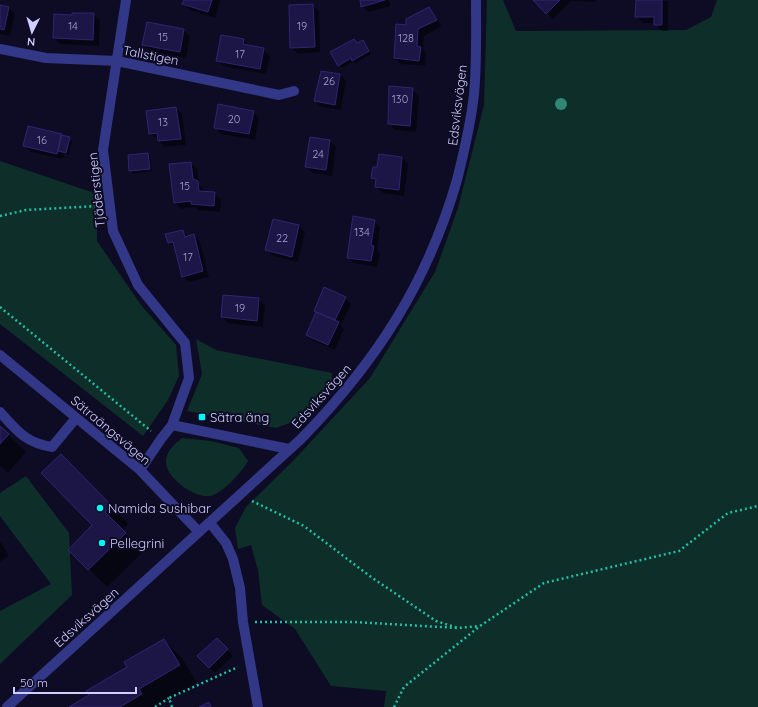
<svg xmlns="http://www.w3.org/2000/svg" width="758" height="707" viewBox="0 0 758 707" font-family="Quicksand,sans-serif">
  <rect width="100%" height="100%" fill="#0d0c24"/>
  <path fill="#0e2e2a" d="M487 0H503L516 31 686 30 711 17 717 0H758V707H384L386 691 331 686 295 629 262 605 258 570 251 545 238 549 235 528 246 507 292 462 370 378 435 272 458 208 484 105Z
    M0 161 97 194V241L141 305 176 345 179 376 168 400 143 436 0 324Z
    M196 339 216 350 332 373V383L309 411 298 420 276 428 187 411 202 374Z
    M182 438 211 441 239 448 248 461C243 471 221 495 210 496 195 499 164 477 166 460 167 450 175 444 182 438Z
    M26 476 69 533 72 595 0 664V611L51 584 0 516V493Z"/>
  <path fill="#0007" d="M185 0H219L220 1 215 18 190 10 183 4Z
    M361 0H389L391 6 369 12 362 6Z
    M534 0H596V2L571 1 553 19Z
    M637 0 668 1V31H661L655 23H643L636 16Z
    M312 5 319 11 320 52 298 54 291 47Z
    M0 6 9 8 15 14 10 36 0 34Z
    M429 8 442 26 424 36 423 50 426 54 425 66 401 64 395 58 406 26Z
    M93 14 100 20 99 46 60 44 54 38 55 15Z
    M183 30 190 36 186 58 150 51 143 45Z
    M243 40 250 46 263 49 270 56 266 74 223 66 217 60Z
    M357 44H365L371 54 356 63 354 61 342 68 339 65Z
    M322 72 340 75 346 81 341 110 321 107 315 101Z
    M412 89 419 96 416 132 395 130 389 124Z
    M176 108 182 114 186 145 165 147 150 133Z
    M253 111 259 118 255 140 221 134 215 127Z
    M61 134 72 141 69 155 64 154 63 159 31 152 24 146Z
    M330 141 336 147 332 176 313 173 307 167Z
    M148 154 150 157 152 171 133 174 130 171Z
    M402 158 408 164 404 196 383 193 376 187 377 182 372 178 378 168Z
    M191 163 197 169 199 184 203 189 204 192 214 193 221 199 220 212 198 210 195 207 181 209 175 203 170 165Z
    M374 221 380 227 377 250 380 253 377 267 354 263 348 257Z
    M298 226 305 232 298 262 273 256 266 250Z
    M183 231 189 237 194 235 200 242 209 277 189 282 182 276 175 249 169 242Z
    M345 298 351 304 341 326 344 329 335 350 314 341 307 335 317 313 315 310Z
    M259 299 265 306 263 327 228 323 222 317Z
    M0 427 26 452 8 473 0 466Z
    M61 455 129 524 122 530 143 552 107 587 70 550 94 525Z
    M0 540 9 556 0 562Z
    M217 639 233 656 215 673 199 656Z
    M164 640 182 658 197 683 156 707H71L90 696Z"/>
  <path fill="#1b1646" stroke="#2e2575" d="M184 0H212L208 12 182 4Z
    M360 0H385L361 7Z
    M533 0H560L546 14Z
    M636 0H662V25H654V17H635Z
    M313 4 315 47 290 48 289 5Z
    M0 5 9 7 4 30 0 29Z
    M429 7 437 20 418 29 417 46 421 47 419 61 394 58 396 24 406 25V19Z
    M72 13H94L93 40 53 38 54 14 72 15Z
    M147 22 184 29 180 52 142 45Z
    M221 35 244 39 243 44 264 48 260 69 216 61Z
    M354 39 357 43 363 40 369 51 352 61 351 58 338 66 330 52Z
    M321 71 340 74 335 105 314 101Z
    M389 86 413 88 410 126 388 124Z
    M218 104 254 111 249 134 214 128Z
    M176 107 181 139 158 141 157 133 149 134 146 111Z
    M28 126 62 134 57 154 23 146Z
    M61 135 70 137 66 153 58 151Z
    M310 137 330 140 326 170 305 167Z
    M148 153 150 169 129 171 128 155Z
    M379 154 402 157 399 190 375 187 376 179 371 178 373 167H377Z
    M191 162 193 179 198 181 199 191 215 192 214 206 191 204V201L174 203 169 164Z
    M353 216 375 220 371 245 374 246 371 261 347 258Z
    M273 219 299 225 292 257 265 250Z
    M183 230 185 237 194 234 203 271 182 277 173 242 168 243 165 234Z
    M324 287 346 297 335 320 314 311Z
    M223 295 259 298 257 321 221 317Z
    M316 312 339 322 328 345 306 335Z
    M0 426 9 434 0 444Z
    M61 454 112 506 105 512 126 533 88 570 68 550 92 525 41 473Z
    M217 638 228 649 209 668 197 656Z
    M164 639 180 665 139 689 142 694 120 707H69L89 695 86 691 127 667 124 662Z
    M209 702 211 707H199Z"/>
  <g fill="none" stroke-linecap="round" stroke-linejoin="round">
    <path stroke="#22bfa7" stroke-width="2.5" stroke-dasharray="2 3" stroke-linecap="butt" d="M0 216 26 210 97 206
      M0 307 151 431
      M252 501 304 526 371 577 436 621 458 628
      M255 622H354L458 628 479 626
      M155 707 169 698
      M172 707 169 698 238 667
      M394 707 404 687 480 626 544 583 679 551 728 513 758 506"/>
    <path stroke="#323787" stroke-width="10" d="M0 412C17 431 26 443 52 447L76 418"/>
    <path stroke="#323787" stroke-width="10" d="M126 0 103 150 113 231 138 285 185 343 189 378 172 425 161 439 140 470
      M0 49 46 58 117 61 279 95 294 91
      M0 355 140 470 199 532
      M172 425 289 449
      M210 523 226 543 233 559 240 588 243 622 258 707"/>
    <path stroke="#323787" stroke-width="10" d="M7 707 301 439C376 362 427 284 457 180 464 152 471 123 474 94 477 63 476 31 476 0"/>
  </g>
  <circle fill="#318774" cx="561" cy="104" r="6"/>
  <g fill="#00f8f9" stroke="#0d0c24" stroke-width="1.5">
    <rect x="198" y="413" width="8" height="8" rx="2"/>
    <circle cx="100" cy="508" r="4"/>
    <circle cx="102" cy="543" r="4"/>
  </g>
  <g text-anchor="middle" stroke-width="4" stroke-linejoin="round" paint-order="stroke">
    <g font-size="11" fill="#a2a0d1">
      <text x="73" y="30">14</text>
      <text x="302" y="30">19</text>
      <text x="163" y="41">15</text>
      <text x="406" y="42">128</text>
      <text x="240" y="58">17</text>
      <text x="329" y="85">26</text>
      <text x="400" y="103">130</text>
      <text x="234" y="123">20</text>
      <text x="163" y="126">13</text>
      <text x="42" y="144">16</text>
      <text x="318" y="158">24</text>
      <text x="185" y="190">15</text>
      <text x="362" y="236">134</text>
      <text x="282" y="242">22</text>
      <text x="188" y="261">17</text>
      <text x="240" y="312">19</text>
    </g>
    <g font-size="13" fill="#cfceff" stroke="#0d0c24">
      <text transform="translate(151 55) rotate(11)" y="5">Tallstigen</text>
      <text transform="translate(457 105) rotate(-83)" y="5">Edsviksvägen</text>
      <text transform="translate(96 190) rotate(-96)" y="5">Tjäderstigen</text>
      <text transform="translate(321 396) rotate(-48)" y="5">Edsviksvägen</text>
      <text transform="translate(111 430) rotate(40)" y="5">Sätraängsvägen</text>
      <text transform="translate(86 617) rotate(-42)" y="5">Edsviksvägen</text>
    </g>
    <g font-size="13" fill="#cfceff" stroke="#0d0c24" text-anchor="start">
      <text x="210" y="422">Sätra äng</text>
      <text x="108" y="513">Namida Sushibar</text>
      <text x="110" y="548">Pellegrini</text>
    </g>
  </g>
  <g transform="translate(32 32) rotate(185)" stroke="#0d0c24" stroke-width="3" paint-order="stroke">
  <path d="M0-3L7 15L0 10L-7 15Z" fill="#cfceff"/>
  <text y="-6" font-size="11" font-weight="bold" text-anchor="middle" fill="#cfceff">N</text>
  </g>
  <path d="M14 687v6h122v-6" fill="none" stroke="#cfceff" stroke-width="2"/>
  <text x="20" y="687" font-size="12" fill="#cfceff" stroke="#0d0c24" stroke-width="3" paint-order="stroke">50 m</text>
</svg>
